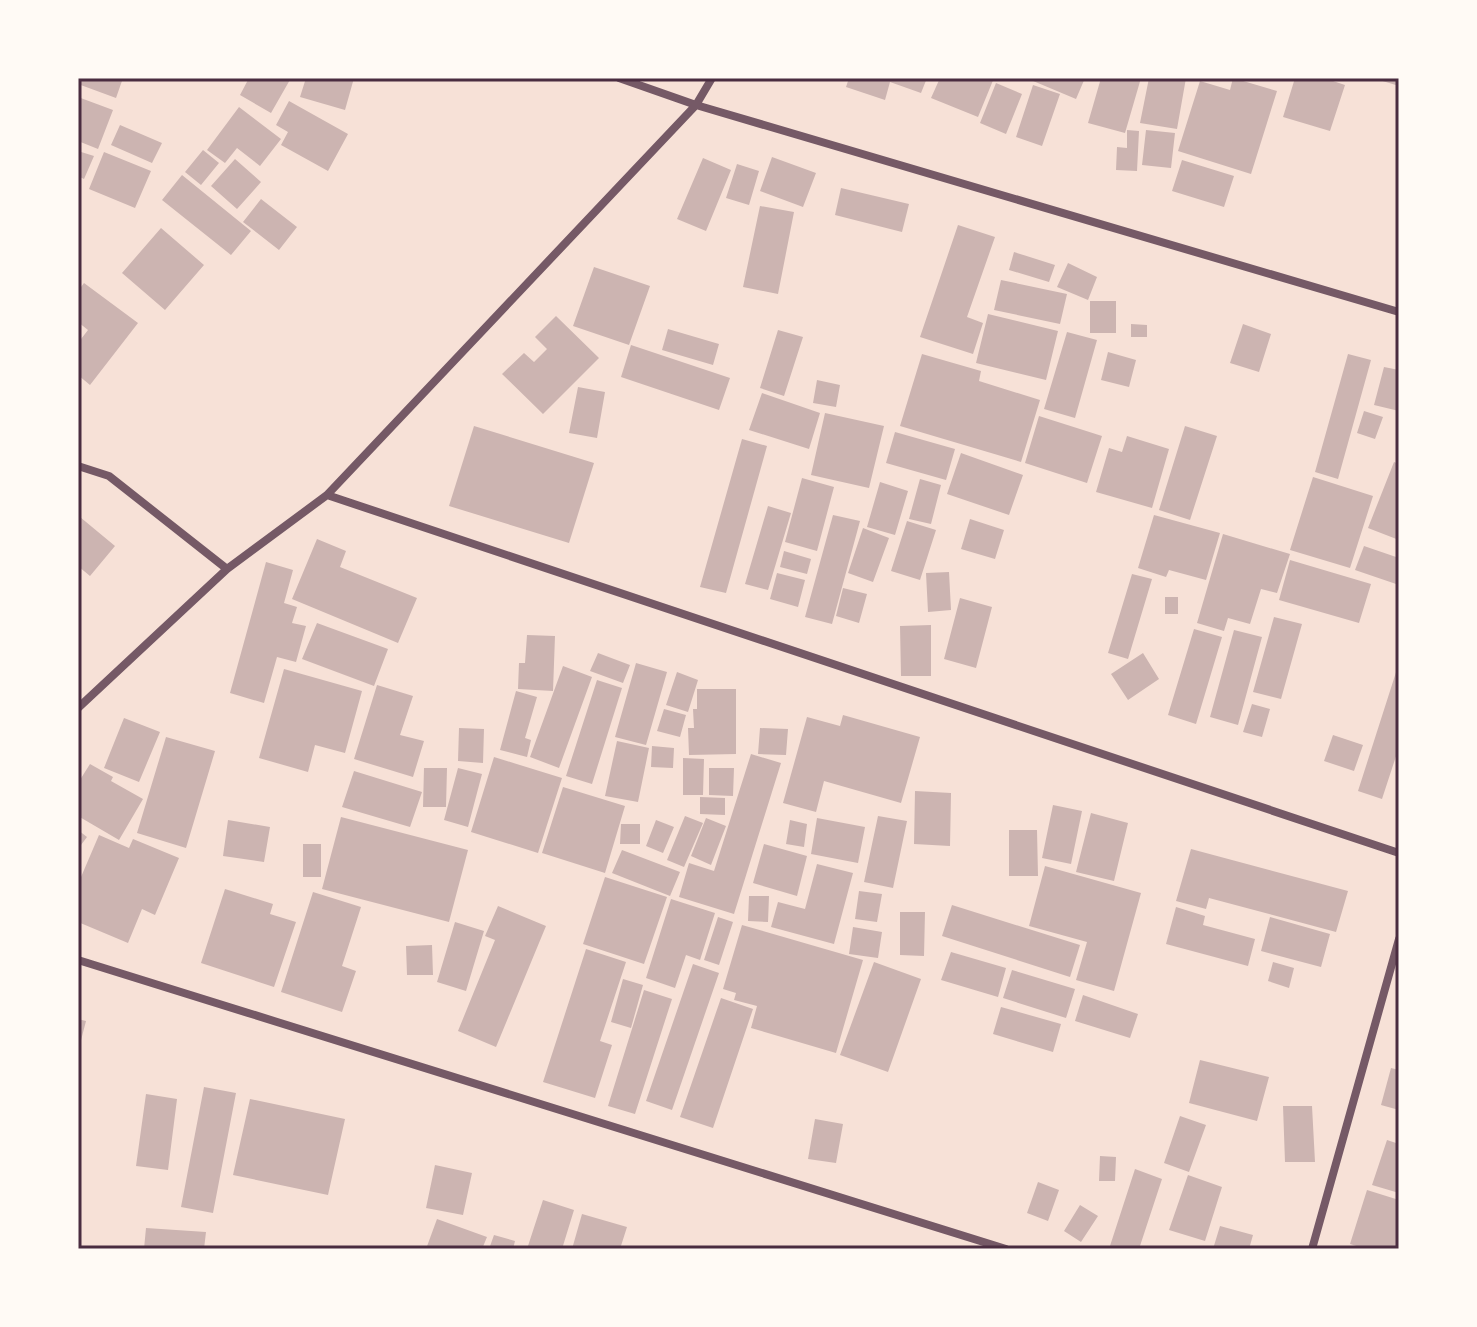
<svg xmlns="http://www.w3.org/2000/svg" width="1477" height="1327" viewBox="0 0 1477 1327" font-family="'Roboto Condensed',sans-serif">
  <rect width="100%" height="100%" fill="#f7e1d7"/>
  <path fill="#ccb4b1" d="M78 78H123L116 98 78 84Z
    M249 78H291L271 113 240 95Z
    M306 78H354L345 110 300 97Z
    M849 78H927L921 93 890 82 885 100 846 87Z
    M940 78H994L978 117 931 98Z
    M1026 78H1085L1076 99Z
    M1101 78H1141L1125 133 1088 123Z
    M1149 78H1186L1177 129 1140 123Z
    M1233 78 1277 91 1251 174 1178 151 1200 81 1230 90Z
    M1295 78H1324L1345 85 1330 131 1283 117Z
    M1399 78V86L1376 79V78Z
    M996 83 1022 94 1006 134 980 123Z
    M1033 85 1060 94 1042 146 1016 137Z
    M78 97 113 110 98 149 78 141Z
    M289 101 348 134 328 171 281 145 288 132 276 125Z
    M239 107 281 139 260 166 237 148 225 163 207 150Z
    M120 125 162 143 152 163 111 145Z
    M1127 130 1139 131 1137 171 1116 170 1117 147 1127 148Z
    M1146 130 1175 133 1171 168 1142 165Z
    M203 150 219 163 201 185 185 172Z
    M78 151 94 156 84 179 78 176Z
    M104 152 151 171 135 208 89 189Z
    M772 157 816 173 803 207 760 191Z
    M703 158 731 170 706 231 677 219Z
    M235 159 261 182 237 209 211 186Z
    M1182 160 1234 176 1224 207 1172 191Z
    M737 164 759 171 749 205 726 198Z
    M182 175 251 231 231 255 162 200Z
    M841 188 909 204 902 232 835 215Z
    M261 199 297 227 279 250 243 222Z
    M760 206 794 212 778 294 743 287Z
    M958 225 995 237 967 317 983 323 973 354 920 337Z
    M161 228 204 265 165 310 122 273Z
    M1014 252 1055 265 1049 282 1009 270Z
    M1068 263 1097 277 1088 300 1057 287Z
    M594 267 650 286 629 345 573 326Z
    M1001 280 1067 294 1060 324 994 310Z
    M84 283 138 323 90 385 78 375V343L88 330 78 322V291Z
    M1090 301H1116V333H1090Z
    M988 314 1058 331 1046 380 976 363Z
    M556 316 599 358 543 414 502 374 524 353 534 362 547 349 535 337Z
    M1131 324 1147 325V337H1131Z
    M1243 324 1271 334 1259 372 1230 363Z
    M668 329 719 344 713 365 662 350Z
    M778 330 803 337 784 396 760 388Z
    M1067 332 1097 340 1075 418 1044 409Z
    M631 345 730 378 719 410 621 377Z
    M1108 352 1136 360 1129 387 1101 380Z
    M922 354 981 371 979 381 1040 400 1021 462 900 426Z
    M1348 354 1371 360 1338 479 1315 472Z
    M1384 367 1399 370V411L1374 405Z
    M817 380 840 385 836 407 813 403Z
    M578 387 605 392 597 438 569 433Z
    M762 393 820 413 809 449 749 430Z
    M1364 411 1383 417 1375 439 1357 433Z
    M825 413 884 426 869 488 811 475Z
    M1039 416 1102 436 1087 483 1025 463Z
    M1396 416H1399V439H1396Z
    M474 426 594 463 569 543 449 506Z
    M1185 426 1217 436 1190 520 1159 510Z
    M895 432 955 449 946 480 886 463Z
    M1127 436 1169 449 1152 508 1096 492 1109 448 1122 452Z
    M742 439 767 446 726 593 700 587Z
    M961 453 1023 475 1009 515 947 494Z
    M1394 462 1399 464V540L1368 528Z
    M1313 477 1373 496 1350 568 1290 550Z
    M802 478 834 487 817 551 785 542Z
    M920 479 941 485 931 524 909 519Z
    M880 482 908 491 895 535 867 527Z
    M768 506 791 513 768 590 745 584Z
    M833 515 860 521 832 624 805 617Z
    M1154 515 1220 533 1206 580 1169 570 1166 577 1138 568Z
    M80 517 115 546 90 576 78 566Z
    M970 519 1004 530 995 559 961 549Z
    M907 521 936 530 920 580 891 571Z
    M863 528 889 538 873 582 848 573Z
    M1223 534 1290 554 1277 593 1261 589 1250 624 1228 618 1224 631 1197 623Z
    M317 539 346 551 340 567 417 598 398 643 292 599Z
    M1364 546 1399 558V585L1355 570Z
    M784 551 811 559 807 574 780 567Z
    M1290 560 1371 584 1359 623 1279 600Z
    M266 562 293 570 284 603 297 607 292 623 306 626 296 662 277 657 264 703 230 693Z
    M949 572 951 610 928 612 926 573Z
    M777 573 805 580 798 607 770 599Z
    M1132 574 1152 579 1128 659 1108 653Z
    M843 588 867 594 859 623 836 616Z
    M1165 597H1178V614H1165Z
    M960 598 992 607 976 668 944 659Z
    M1274 617 1302 624 1281 699 1253 692Z
    M317 623 388 649 374 686 302 659Z
    M931 625V676H901L900 626Z
    M1194 629 1222 637 1196 724 1168 715Z
    M1234 630 1262 637 1238 725 1210 717Z
    M527 635 555 636 553 691 518 689 519 663H525Z
    M598 653 630 665 623 683 590 671Z
    M1143 653 1159 679 1128 700 1111 674Z
    M636 663 667 672 646 745 615 737Z
    M563 666 592 677 559 768 530 757Z
    M1398 666 1399 747 1382 799 1358 791Z
    M284 669 362 691 345 753 315 745 308 772 259 758Z
    M677 672 698 680 688 712 666 705Z
    M597 680 622 688 592 784 566 776Z
    M377 685 413 696 400 735 424 741 413 777 354 759Z
    M697 689H736V754L689 755 688 728H694L693 709H697Z
    M516 691 537 697 525 738 531 740 527 757 500 750Z
    M1252 704 1270 709 1262 737 1243 732Z
    M664 709 686 715 680 737 657 731Z
    M843 715 920 737 901 803 824 781 816 812 783 803 807 717 840 726Z
    M124 718 160 732 139 782 104 768Z
    M459 728 484 729 483 763 458 761Z
    M760 728 788 729 786 755 758 754Z
    M1333 735 1363 745 1354 771 1324 761Z
    M166 737 215 751 186 848 137 833Z
    M617 741 649 748 638 802 605 796Z
    M652 746 674 748 673 768 651 767Z
    M751 754 781 763 734 914 679 897 689 863 714 871Z
    M494 757 562 778 538 853 471 832Z
    M683 758 704 759 703 795H683Z
    M90 764 113 777 111 781 143 799 119 840 78 816V783Z
    M424 768H447L446 807H423Z
    M458 768 482 774 468 827 444 820Z
    M709 768H734L733 796 709 795Z
    M354 771 422 792 410 827 342 807Z
    M563 787 625 806 605 873 542 853Z
    M915 791 951 793 950 846 914 844Z
    M700 797 725 798V815L700 814Z
    M1053 805 1082 811 1071 864 1042 858Z
    M1091 813 1128 823 1114 881 1076 872Z
    M685 816 703 823 684 867 667 860Z
    M878 816 907 821 893 888 864 882Z
    M341 817 468 850 449 922 322 889Z
    M706 818 726 826 711 865 691 856Z
    M817 818 865 827 858 863 811 854Z
    M228 820 270 827 264 862 223 856Z
    M656 820 674 827 663 853 646 846Z
    M790 820 807 824 804 847 786 844Z
    M621 824H640V844H620Z
    M78 830 87 837 78 849Z
    M1009 830H1037L1038 876H1009Z
    M99 835 129 848 133 839 179 858 155 915 142 909 128 943 78 922V884Z
    M303 844H321V877H303Z
    M764 844 807 856 797 896 753 883Z
    M1191 849 1348 891 1336 932 1209 898 1206 909 1176 901Z
    M622 850 680 872 670 896 612 873Z
    M817 864 853 873 834 944 771 927 778 902 805 909Z
    M1045 866 1141 893 1114 991 1076 980 1087 942 1029 926Z
    M605 877 667 897 644 964 583 944Z
    M225 889 273 904 270 914 296 922 274 987 201 963Z
    M859 891 882 894 877 922 855 919Z
    M313 892 361 907 342 966 356 971 342 1012 281 992Z
    M749 896H769L768 922 748 921Z
    M671 899 715 913 700 960 686 955 675 988 646 978Z
    M952 905 1080 945 1070 977 942 936Z
    M498 906 546 926 496 1047 458 1031 495 940 485 936Z
    M1176 907 1205 916 1203 925 1255 939 1248 966 1166 944Z
    M900 912H925L924 956 900 955Z
    M718 917 733 922 719 965 704 960Z
    M1270 917 1330 934 1321 967 1261 951Z
    M455 922 484 931 466 991 437 982Z
    M742 925 863 960 836 1053 751 1028 757 1006 734 1000 736 993 723 989Z
    M853 927 882 932 878 958 849 954Z
    M432 945 433 975H407L406 946Z
    M586 949 626 962 600 1041 612 1045 595 1098 543 1082Z
    M951 952 1006 968 998 997 941 980Z
    M874 962 921 979 888 1072 840 1055Z
    M1273 962 1294 968 1289 988 1268 981Z
    M693 964 719 973 672 1110 646 1101Z
    M1012 970 1075 989 1066 1018 1003 998Z
    M623 979 643 985 631 1028 611 1022Z
    M644 990 672 999 635 1114 608 1106Z
    M1083 995 1138 1014 1130 1038 1075 1021Z
    M721 998 753 1009 713 1128 680 1117Z
    M1001 1007 1061 1024 1053 1052 993 1034Z
    M78 1019 86 1021 79 1048H78Z
    M1200 1060 1269 1077 1257 1121 1189 1103Z
    M1391 1068 1399 1070V1110L1381 1105Z
    M204 1087 236 1093 213 1213 181 1207Z
    M146 1094 177 1099 168 1170 136 1166Z
    M250 1099 345 1119 328 1195 233 1175Z
    M1283 1106H1312L1315 1162H1285Z
    M1180 1116 1206 1125 1189 1172 1164 1163Z
    M815 1119 843 1124 836 1163 808 1159Z
    M1387 1140 1399 1144V1193L1372 1185Z
    M1100 1156 1116 1157 1115 1181H1099Z
    M435 1165 472 1173 463 1215 426 1208Z
    M1135 1169 1162 1179 1139 1249H1109Z
    M1188 1175 1222 1187 1205 1241 1169 1230Z
    M1038 1182 1059 1190 1048 1221 1027 1213Z
    M1367 1190 1399 1200V1249H1366L1350 1244Z
    M543 1200 574 1210 562 1249H527Z
    M1080 1205 1098 1216 1081 1242 1064 1231Z
    M582 1214 627 1227 620 1249H572Z
    M437 1219 487 1237 482 1249H426Z
    M1220 1226 1253 1235 1249 1249H1213Z
    M146 1228 206 1232 204 1249H144Z
    M494 1235 515 1241 513 1249H489Z
    M1143 1246H1170V1249H1143Z"/>
  <g fill="none" stroke-linecap="round" stroke-linejoin="round">
    <path stroke="#755966" stroke-width="8" d="M619 78 696 105 1399 312
      M78 466 109 476 227 569
      M327 495 1399 853
      M78 708 227 569 327 495 696 105 712 78
      M78 960 1006 1249
      M1312 1249 1399 939"/>
  </g>
  <rect width="1477" height="1327" fill="none" stroke="#fffaf5" stroke-width="160"/>
  <rect x="80" y="80" width="1317" height="1167" fill="none" stroke="#4a2c40" stroke-width="3"/>
</svg>
